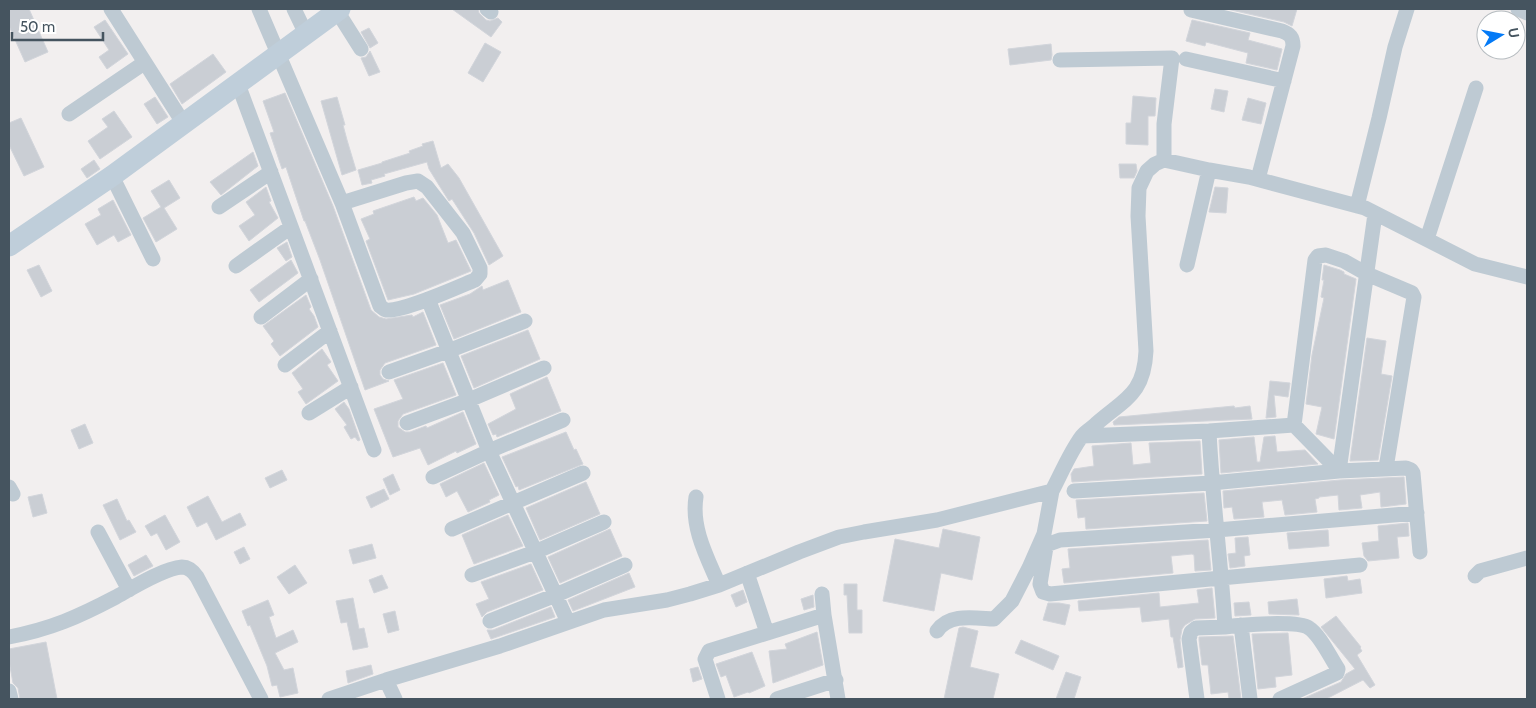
<svg xmlns="http://www.w3.org/2000/svg" width="1536" height="708" viewBox="0 0 1536 708" font-family="Cabin,sans-serif">
  <rect width="100%" height="100%" fill="#f2efef"/>
  <path fill="#caced4" stroke="#d2d5db" d="M9 9H29L48 52 25 62 9 26Z
    M452 9H478L479 13 486 20 490 21 498 18 502 22 491 37Z
    M1227 9H1297L1292 26 1284 22Z
    M105 20 128 54 107 69 99 57 109 50 94 27Z
    M1192 20 1250 33 1248 40 1282 49 1277 70 1246 63 1248 53 1206 42 1205 46 1186 41Z
    M369 28 378 43 370 48 361 32Z
    M485 43 501 52 483 82 468 73Z
    M1051 44 1052 55 1051 60 1010 65 1008 49Z
    M370 51 380 72 369 76 361 58 366 57Z
    M213 54 226 72 182 104 170 84Z
    M1215 89 1228 91 1224 112 1211 109Z
    M285 93 333 206 371 310 379 317 386 319 412 315 413 317 423 312 436 345 385 363 380 370V375L383 379 389 381 365 390 320 260 305 221H304L286 167 282 169 270 133 274 132 263 101Z
    M1133 96 1156 98 1155 116H1148V145L1126 144V123H1131Z
    M155 97 168 117 157 124 144 104Z
    M337 97 345 125H343L347 140 356 170 342 175 321 101Z
    M1248 98 1266 103 1261 124 1242 120Z
    M114 111 132 137 100 159 88 141 108 127 102 119Z
    M21 118 44 167 24 176 9 145V123Z
    M433 141 441 168 448 164 459 178 503 256 489 265 474 233 452 199 449 201 442 190 429 169 427 162 384 174 385 176 371 180 372 183 362 185 358 170 382 163V162L410 153 409 151 423 146 422 144Z
    M253 152 258 166 221 195 210 182Z
    M94 160 100 169 87 178 81 169Z
    M1119 164H1136L1137 171 1134 178H1120Z
    M169 180 180 198 164 208 177 229 156 242 143 218 161 207 151 191Z
    M266 187 271 201 269 202 278 218 249 241 239 226 255 215 246 202Z
    M1215 187 1228 188 1226 213 1209 212Z
    M414 197 416 201 423 198 437 215 448 243 456 240 471 271 414 294 388 300 366 241 370 239 361 219 374 214 373 211Z
    M113 200 131 235 118 242 114 235 97 245 85 224 101 215 98 209Z
    M287 242 292 257 286 261 277 248Z
    M291 260 298 273 259 302 250 290Z
    M39 265 52 291 41 297 27 270Z
    M1324 265 1340 270 1344 272V274L1356 279 1334 439 1316 434 1322 407 1306 404 1312 355 1324 298 1321 297 1324 280H1322Z
    M508 280 521 312 454 339 440 305 470 294 482 286 483 290Z
    M306 295 311 307 309 309 314 316 318 327 280 356 271 344 274 341 263 326Z
    M528 330 540 359 474 388 461 356Z
    M1367 338 1386 341 1381 374 1392 376 1378 460 1350 461Z
    M322 349 331 362 327 365 338 381 306 404 298 392 303 389 292 373Z
    M443 363 456 395 403 414 398 421V427L405 432H410L426 426 427 428 463 412 476 444 457 453 456 451 428 465 420 448 393 457 374 409 403 399 394 380Z
    M547 377 561 411 497 437 496 434 493 435 488 424 516 409 510 394Z
    M1270 381 1290 383 1288 397 1274 395 1276 417 1266 418Z
    M344 402 349 409 360 440 358 441 355 437 351 439 344 427 347 425 335 409Z
    M1234 406 1235 408 1250 406 1252 419 1114 425 1113 422 1119 417Z
    M85 424 93 443 79 449 71 430Z
    M566 432 574 450 576 449 583 464 519 490 518 486 516 487 502 457Z
    M1275 436 1277 452 1305 450 1318 464 1221 473 1219 440 1254 437 1257 462H1260L1264 437Z
    M1200 441 1202 474 1072 482 1071 474 1074 469 1094 466 1092 446 1131 443 1133 465 1151 463 1149 443Z
    M484 463 499 495 489 500 490 502 468 512 457 491 446 497 440 484Z
    M282 470 287 480 270 488 265 478Z
    M393 474 400 490 390 495 383 479Z
    M1404 477 1406 504 1381 507 1380 492 1360 495 1362 508 1339 510 1338 495 1319 497V498L1315 499 1317 512 1285 515 1282 500 1262 502 1264 517 1234 519 1232 507 1224 508 1223 491 1340 480Z
    M586 482 600 514 540 540 526 508Z
    M384 489 389 499 371 508 366 497Z
    M1204 493 1207 521 1086 529 1085 517 1078 518 1076 500Z
    M42 494 47 513 33 517 28 497Z
    M208 496 222 522 240 513 246 525 216 540 207 522 197 527 187 507Z
    M117 499 127 521 129 520 136 532 120 540 103 505Z
    M165 515 180 542 166 550 157 533 151 536 145 526Z
    M508 515 523 546 474 564 462 535Z
    M1408 523 1409 536 1397 537 1399 558 1368 561 1364 556 1362 543 1379 541 1378 526Z
    M610 529 622 556 560 583 548 557Z
    M943 529 980 537 972 580 941 573 934 611 883 601 895 539 939 548Z
    M1328 530 1329 546 1289 549 1287 533Z
    M1248 537 1250 555 1244 556 1245 566 1230 568 1228 554 1236 553 1235 538Z
    M1208 540 1211 570 1195 571 1194 555 1192 554 1171 556 1173 573 1064 583 1062 569 1070 568 1068 549Z
    M372 544 376 558 353 564 349 550Z
    M244 547 250 559 240 564 234 552Z
    M146 555 153 566 134 576 128 565Z
    M531 564 543 590 487 612 482 617 476 604 489 599 481 582Z
    M295 565 307 583 289 594 277 577Z
    M629 573 635 587 573 611 568 600Z
    M382 575 388 588 374 593 369 580Z
    M1347 576 1348 581 1360 579 1362 593 1326 598 1324 579Z
    M844 584H857V610H862V633H849L847 595H844Z
    M1212 588 1215 618 1195 619 1185 625 1182 629 1180 640 1183 667 1178 668 1173 637H1171L1169 619 1142 622 1140 607 1079 611 1078 601 1159 593 1160 607 1199 603 1197 590Z
    M743 590 747 602 736 607 731 595Z
    M813 595 814 607 804 610 801 599Z
    M353 598 359 629 364 628 368 647 353 650 347 622 341 623 336 601Z
    M1297 599 1299 615 1269 614 1268 602Z
    M268 600 274 615 269 617 276 638 293 630 298 642 275 653 284 670 293 668 298 693 280 697 277 685 272 686 267 666 250 625 248 626 242 611Z
    M1249 602 1251 615 1235 616 1234 603Z
    M1048 603H1059L1070 605 1065 625 1043 620Z
    M551 607 555 617 491 639 487 630H493Z
    M395 611 399 630 388 633 383 614Z
    M1336 616 1361 647 1360 648 1362 651 1357 655 1375 685 1370 688 1363 680 1326 699H1302L1341 682 1346 674 1355 669 1321 627Z
    M963 627 978 631 970 667 999 674 993 699H944L959 628Z
    M817 632 823 665 773 683 769 651 787 649 785 644Z
    M1288 633 1292 675 1275 677 1276 687 1258 689 1252 634Z
    M1233 636 1241 699H1229L1228 692 1211 694 1208 665H1202L1199 640V637Z
    M1021 640 1059 656 1053 670 1015 653Z
    M46 642 57 699H20L18 688 13 683 9 661V649Z
    M752 652 765 686 749 693 748 692 734 697 726 675 721 677 716 664Z
    M371 665 373 674 348 683 346 671Z
    M698 667 702 679 693 682 690 669Z
    M1066 672 1081 677 1074 699H1056Z"/>
  <g fill="none" stroke-linecap="round" stroke-linejoin="round">
    <path stroke="#becad3" stroke-width="15" d="M111 9 184 124
      M259 9 342 203 380 306C383 308 383 309 386 310 403 312 458 287 475 280L480 274V268L463 233 427 187 418 181 406 183 342 203
      M294 9 306 34
      M487 9 491 12
      M1518 9 1527 13
      M1191 10 1282 31C1290 34 1293 37 1293 46L1258 179
      M337 11 361 49
      M1186 59 1284 81
      M1060 60 1172 58 1164 124V160
      M238 84 374 450
      M69 114 144 63
      M112 176 153 259
      M1357 206 1379 118 1395 47 1407 9
      M219 207 271 172
      M1427 239 1476 88
      M1187 265 1209 170
      M236 266 291 227
      M428 299 489 451 568 622
      M261 317 311 279
      M285 365 330 331
      M389 372 448 351 525 321
      M309 413 351 387
      M407 423 469 400 544 368
      M1082 436 1209 431 1294 425
      M1339 471 1294 425 1315 260 1318 256 1326 255 1344 261 1367 274 1412 293 1414 297 1386 468
      M1339 471 1375 214
      M433 477 489 451 563 420
      M9 487 13 494
      M1074 491 1211 483 1339 471 1406 468 1411 470 1413 473 1420 552
      M696 497C691 528 707 557 719 585
      M452 529 583 473
      M98 532 129 590
      M1360 565 1050 594 1043 592 1040 584 1046 547 1049 544 1060 540 1217 530 1417 513
      M747 573 767 633 824 615
      M472 575 535 552 604 522
      M1475 576 1480 571 1527 558
      M822 594 824 615 838 699
      M490 621 556 595 625 565
      M1241 625 1250 699
      M1225 627C1240 625 1298 620 1309 628 1320 635 1330 657 1338 669L1337 673 1280 699
      M937 631C949 613 974 618 994 619L1012 601 1029 568 1044 534 1052 491
      M9 637C51 629 78 617 116 597 132 588 164 568 182 567 189 567 193 571 197 577L261 699
      M386 680 395 699
      M9 691 11 699
      M329 699 386 680 500 646 604 610 667 600 690 594 719 585 799 552 839 537 864 532 937 520 1052 491C1061 474 1070 452 1082 436 1085 432 1092 428 1096 424 1126 398 1144 394 1146 351L1138 216 1139 188 1147 171 1155 164 1164 160 1209 170 1249 177 1365 208 1475 264 1527 277
      M718 699 705 659 709 651 767 633
      M777 699 836 680
      M1197 699 1189 639 1191 632 1196 628 1225 627C1221 561 1212 496 1209 431"/>
    <path stroke="#bfceda" stroke-width="21" d="M9 246 112 176 340 9"/>
  </g>
  <rect width="1536" height="708" fill="none" stroke="#45545f" stroke-width="20"/>
  <g transform="translate(1501 35) rotate(80)"><circle r="24" fill="#ffffff" stroke="#b5bbbf"/>
  <path d="M0-4L9 19L0 12L-9 19Z" fill="#047af6"/>
  <text y="-8" font-size="14" font-weight="bold" text-anchor="middle" fill="#45545f">U</text>
  </g>
  <path d="M12 32v8h91v-8" fill="none" stroke="#45545f" stroke-width="2.5"/>
  <text x="20" y="32" font-size="15" fill="#45545f" stroke="#ffffff" stroke-width="4" paint-order="stroke">50 m</text>
</svg>
